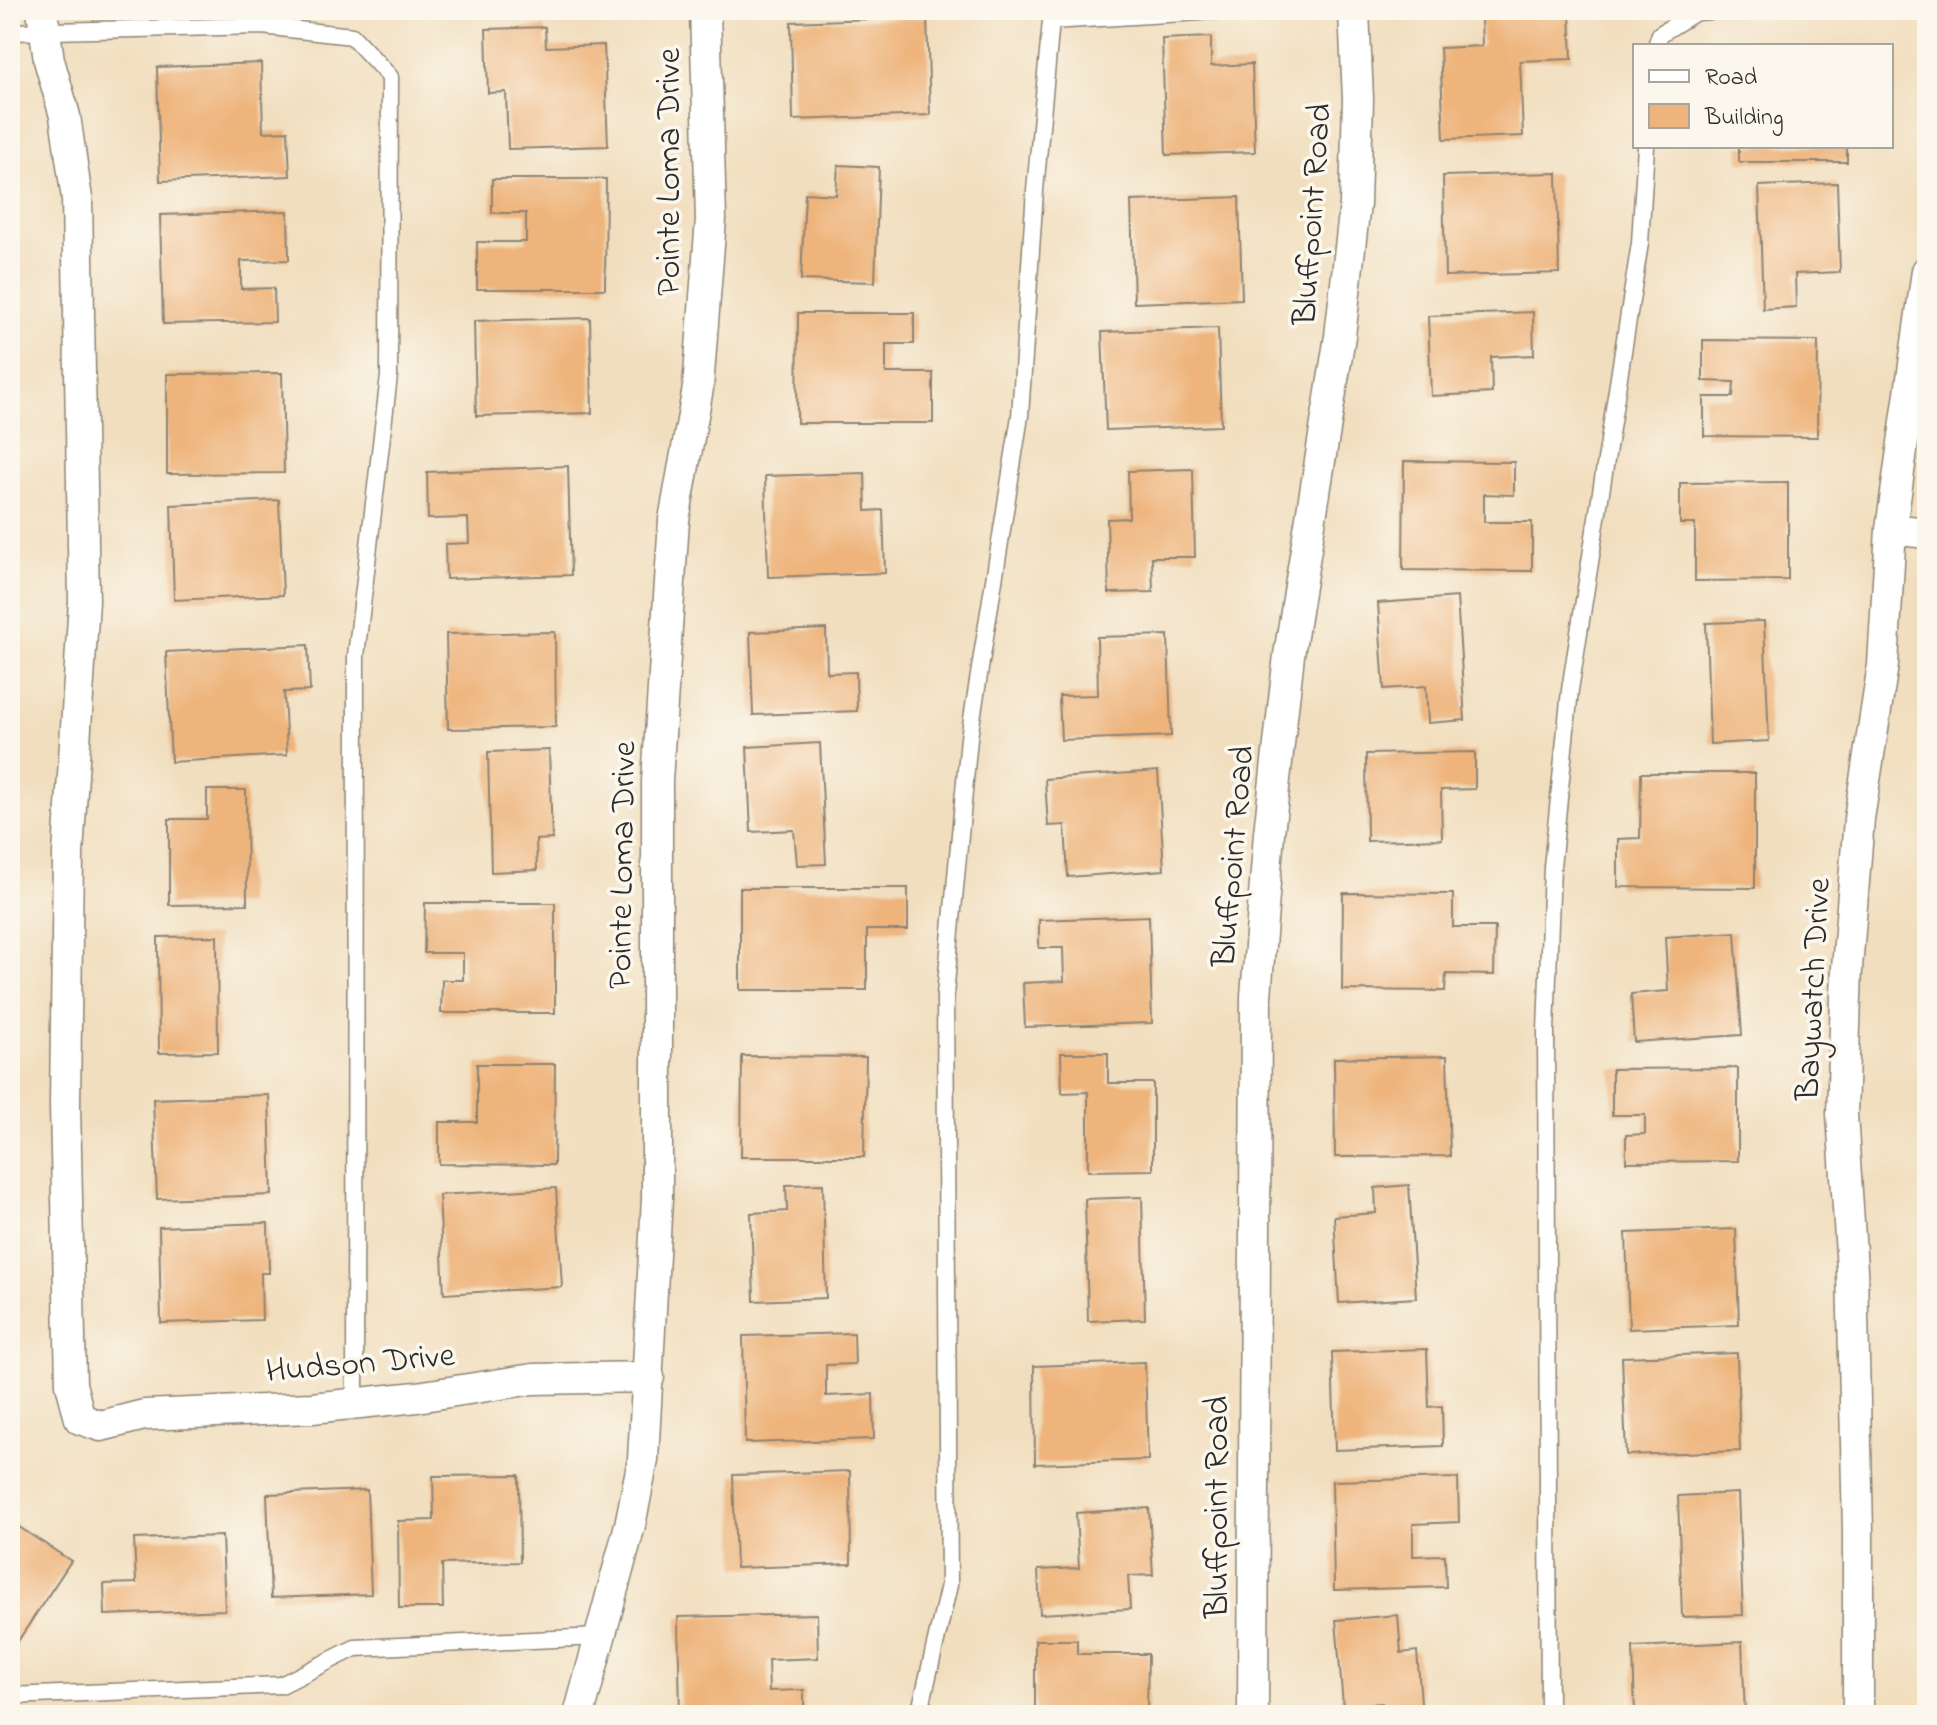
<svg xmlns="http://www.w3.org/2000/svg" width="1937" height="1725" viewBox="0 0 1937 1725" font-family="'Indie Flower',sans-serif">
  <rect width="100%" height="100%" fill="#fbf7ec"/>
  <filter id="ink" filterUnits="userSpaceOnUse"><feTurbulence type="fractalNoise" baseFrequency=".0125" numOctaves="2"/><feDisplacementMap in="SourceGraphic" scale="16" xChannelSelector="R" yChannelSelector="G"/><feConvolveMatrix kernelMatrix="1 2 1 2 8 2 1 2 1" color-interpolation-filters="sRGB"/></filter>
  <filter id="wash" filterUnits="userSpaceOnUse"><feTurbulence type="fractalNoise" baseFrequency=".006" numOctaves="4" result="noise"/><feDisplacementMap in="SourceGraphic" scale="32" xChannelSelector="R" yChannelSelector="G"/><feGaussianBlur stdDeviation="1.8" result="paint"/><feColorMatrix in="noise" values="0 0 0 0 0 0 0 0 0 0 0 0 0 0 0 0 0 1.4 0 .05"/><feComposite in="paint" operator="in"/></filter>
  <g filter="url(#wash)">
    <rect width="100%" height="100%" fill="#f1debe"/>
    <g id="blocks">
      <path fill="#eeb47c" d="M1570 14 1572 59 1520 61 1523 136 1444 139 1440 48 1482 46 1481 18Z
        M927 17 930 115 793 120 791 22Z
        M545 27 546 47 604 45 608 146 508 149 506 92 488 93 486 29Z
        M1211 37V66L1252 64 1255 152 1166 155 1162 39Z
        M261 63 263 132 288 131 290 176 160 181 157 67Z
        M1739 146H1847V162H1739Z
        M838 165 879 167 875 282 801 280 805 193 836 195Z
        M1557 173 1559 273 1445 276 1443 176Z
        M492 179H606L605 289H477V242H526V213H492Z
        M1837 183 1840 272 1795 274 1796 307 1763 309 1759 186Z
        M1239 197 1242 299 1134 303 1131 201Z
        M288 211 289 260 241 261V289L274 288 275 322 163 324 160 215Z
        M1533 312 1534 355 1491 357 1492 393 1431 396 1428 316Z
        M798 313H914V344H886V373H933V423H797Z
        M590 318 592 413 476 416 474 321Z
        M1218 328 1221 426 1106 430 1102 332Z
        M1703 340 1818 341 1817 437 1704 436V397H1733L1734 382 1703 381Z
        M282 373 284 473 167 474V374Z
        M1404 461 1514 462V495L1484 494V522H1532V571L1403 570Z
        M568 466 571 575 446 579 445 544 469 543 468 518 428 519 427 472Z
        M1193 469 1195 557H1152L1153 592 1109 593 1107 519 1129 518 1128 471Z
        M865 473 866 511 883 510 885 573 768 577 765 476Z
        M1788 482V580L1695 581V524H1680V483Z
        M279 500 283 595 174 600 171 505Z
        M1457 597 1465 720 1428 723 1426 686 1384 689 1378 603Z
        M1764 621 1769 741 1710 744 1706 623Z
        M826 629 827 673 856 672 857 711 753 715 750 632Z
        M555 632 556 727 448 729 446 634Z
        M1168 635 1171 736 1061 740 1059 696 1098 695 1097 637Z
        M308 645 310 691 284 692 287 755 171 762 166 652Z
        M820 743 826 864 797 865 794 830 751 832 747 747Z
        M549 750 552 839 536 840 537 870 491 872 488 752Z
        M1475 752V789L1441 790 1442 839 1367 841 1366 754Z
        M1158 771 1164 870 1068 877 1065 825 1048 826 1045 779Z
        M1641 773H1755V888L1618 887V839L1640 838Z
        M207 790H246L247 904 169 905V819H207Z
        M740 888H908V930H867V990H740Z
        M1343 893 1453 894V927H1495L1494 975 1446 974 1445 991 1342 990Z
        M425 903H555V1013H441L442 980H463V953H424Z
        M1149 916 1152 1023 1025 1027 1023 983 1064 981 1063 948H1039V920Z
        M1735 932 1742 1035 1634 1042 1631 994 1668 991 1665 937Z
        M217 936 218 1052 159 1053 158 937Z
        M1061 1053H1108V1083H1153V1170L1088 1171V1092L1062 1093Z
        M742 1056 866 1057 864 1157H741Z
        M1447 1056 1450 1156 1335 1157 1334 1058Z
        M477 1064H555L554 1165 439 1164V1122H477Z
        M1738 1068V1161L1626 1162V1135L1645 1134V1115H1612V1069Z
        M269 1095 272 1195 157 1199 153 1099Z
        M823 1184 826 1298 754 1301 751 1213 787 1211 786 1185Z
        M1409 1185 1416 1298 1339 1303 1334 1216 1376 1213 1375 1188Z
        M556 1188 562 1287 444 1294 439 1195Z
        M1142 1197 1145 1319 1088 1321 1085 1199Z
        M268 1223 269 1273H261L262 1320 161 1323 159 1227Z
        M1736 1229 1739 1325 1629 1329 1626 1233Z
        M854 1333 855 1364 826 1365V1396L873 1394 874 1439 745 1443 743 1336Z
        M1427 1349 1429 1407 1442 1406 1443 1446 1335 1450 1332 1352Z
        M1737 1353 1740 1451 1626 1455 1622 1357Z
        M1145 1362 1148 1460 1035 1464 1034 1366Z
        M850 1471 851 1564 736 1568 733 1475Z
        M519 1475 520 1562 442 1564 443 1608H399L398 1521 434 1520 433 1476Z
        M1458 1478 1459 1522 1413 1524V1556L1445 1555 1446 1587 1334 1590 1332 1481Z
        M367 1490 371 1594 271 1598 267 1494Z
        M1738 1493 1743 1615 1682 1617 1678 1496Z
        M1149 1508 1153 1575 1128 1576 1130 1609 1040 1614 1038 1570 1079 1568 1076 1513Z
        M10 1521 71 1561 14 1647 10 1644Z
        M222 1536 225 1610 105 1615 104 1584 136 1583 134 1539Z
        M817 1614 818 1658 768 1660 769 1691 804 1690V1715H680L678 1617Z
        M1398 1615 1401 1653 1417 1651 1422 1715H1383L1382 1703 1343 1706 1336 1620Z
        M1035 1640H1077V1654H1148L1147 1715H1035Z
        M1742 1642 1745 1715H1635L1633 1647Z
        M463 1707 464 1715H327V1712Z"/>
    </g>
  </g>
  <g filter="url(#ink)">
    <use href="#blocks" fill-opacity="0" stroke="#8e8474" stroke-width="2"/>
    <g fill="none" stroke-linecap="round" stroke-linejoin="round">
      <g stroke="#8e8474" stroke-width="19">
        <path id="service" d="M10 32 262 26 352 36 390 77 389 376 356 656 355 1404
          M1656 46 1660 34 1696 12 1727 10
          M10 1696 281 1685 355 1648 599 1637
          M919 1715 949 1585 945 995 969 738 1020 416 1035 190 1051 21 1233 10
          M1549 1715 1546 1031 1552 867 1570 690 1640 243 1646 146"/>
      </g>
      <g stroke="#8e8474" stroke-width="33">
        <path id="minor" d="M42 10 49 60 65 116 77 199 84 601 68 854 65 1105 71 1384 80 1419 101 1426 144 1415 312 1408 417 1397 533 1379 649 1377
          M1891 529 1927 533
          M579 1715 630 1525 643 1460 657 1198V781L674 520 698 388 711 219 705 10
          M1253 1715 1256 996 1269 833 1289 655 1340 336 1355 204 1358 99 1354 10
          M1858 1715V1531L1852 1270 1842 1114 1847 968 1859 819 1883 665 1891 529 1927 271"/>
      </g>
      <use href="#service" stroke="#fff" stroke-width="16"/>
      <use href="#minor" stroke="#fff" stroke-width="30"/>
    </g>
  </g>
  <g text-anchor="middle" stroke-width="7" stroke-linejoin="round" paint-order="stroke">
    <g font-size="34" fill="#2b2b2b" stroke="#fbf7ec">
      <text transform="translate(667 172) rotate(-90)" y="12">Pointe Loma Drive</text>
      <text transform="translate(1310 214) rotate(-86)" y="12">Bluffpoint Road</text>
      <text transform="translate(1231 856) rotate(-85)" y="12">Bluffpoint Road</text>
      <text transform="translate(620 865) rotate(-89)" y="12">Pointe Loma Drive</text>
      <text transform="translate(1811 989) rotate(-87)" y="12">Baywatch Drive</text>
      <text transform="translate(360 1361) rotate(-5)" y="12">Hudson Drive</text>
      <text transform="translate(1215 1507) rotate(-90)" y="12">Bluffpoint Road</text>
    </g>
  </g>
  <rect width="1937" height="1725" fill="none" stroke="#fbf7ec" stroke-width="40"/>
  <rect x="1633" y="44" width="260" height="104" fill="#fbf7ec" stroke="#a8a59f" stroke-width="2"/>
  <rect x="1649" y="70" width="40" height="12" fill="#ffffff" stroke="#a8a59f" stroke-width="2"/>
  <text x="1705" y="84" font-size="24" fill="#2b2b2b">Road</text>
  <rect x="1649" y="104" width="40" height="24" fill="#eeb47c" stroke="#a8a59f" stroke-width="2"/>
  <text x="1705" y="124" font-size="24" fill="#2b2b2b">Building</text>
</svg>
